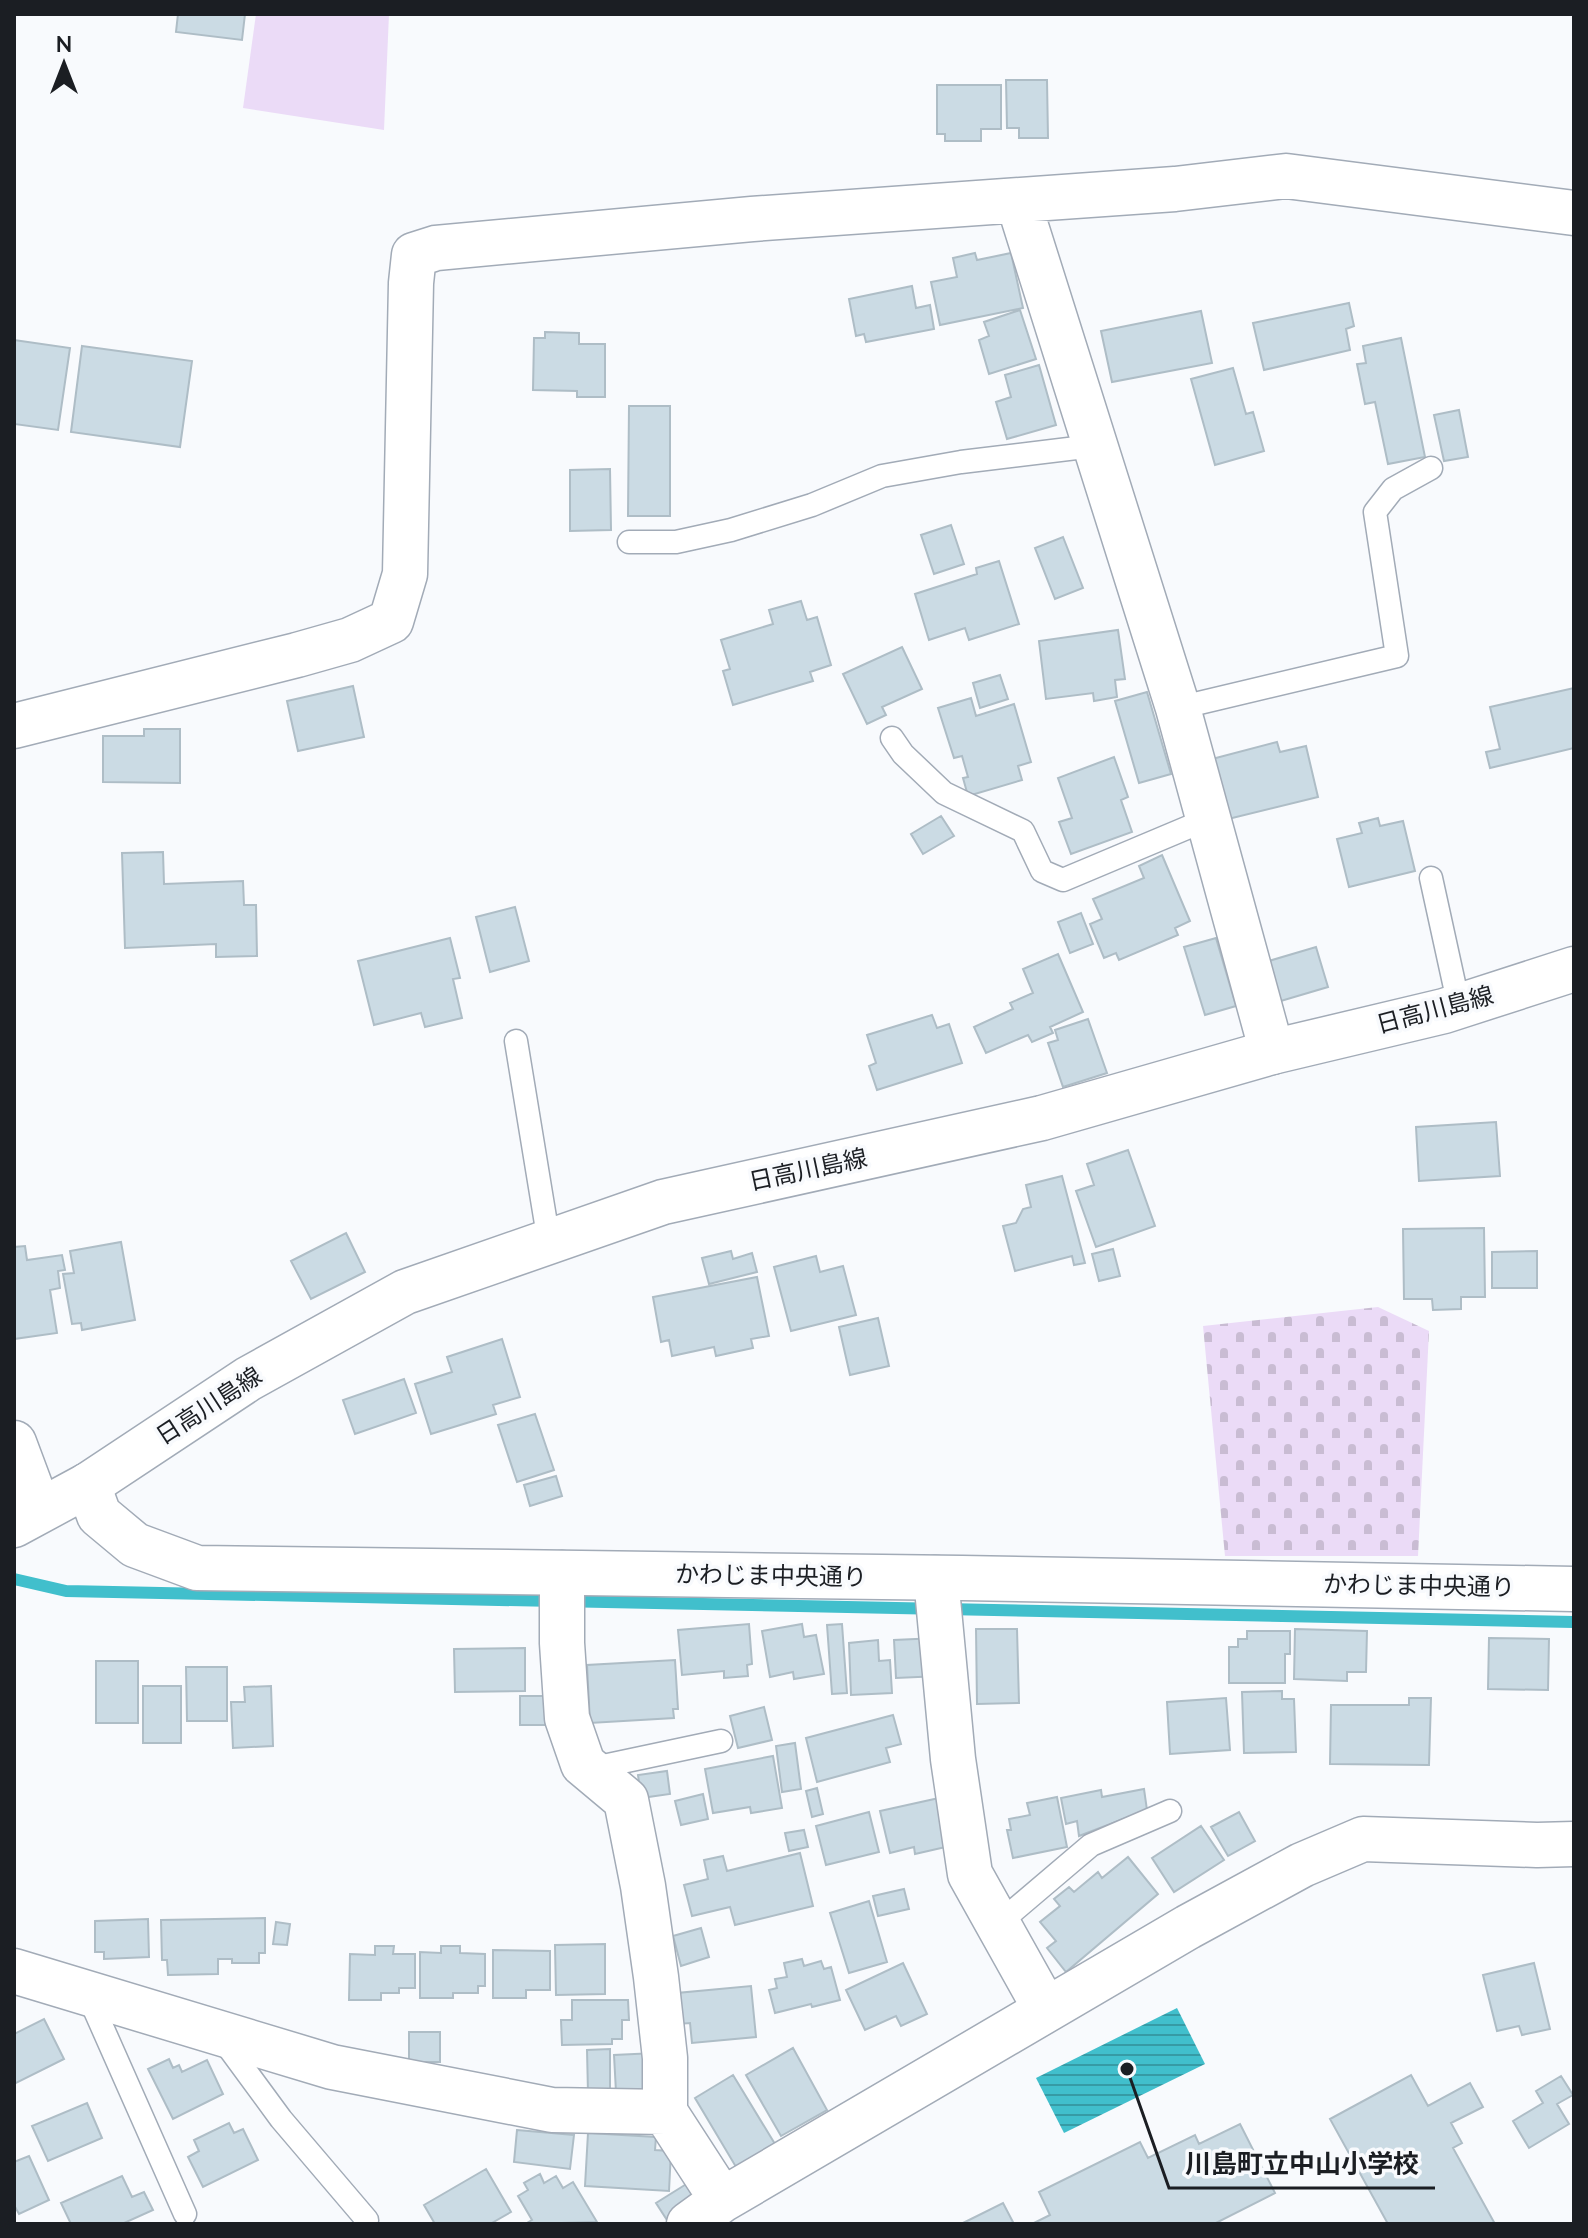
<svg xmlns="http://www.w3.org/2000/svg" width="1588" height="2238" viewBox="0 0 1588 2238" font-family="'Nunito Sans','Noto Sans JP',sans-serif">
  <defs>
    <pattern id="cemetery-stones" width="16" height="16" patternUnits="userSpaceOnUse" patternTransform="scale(2)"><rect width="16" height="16" fill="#ebdbf7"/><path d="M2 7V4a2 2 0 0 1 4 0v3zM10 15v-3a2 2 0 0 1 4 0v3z" fill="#c9bcd3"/></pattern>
    <pattern id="water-rules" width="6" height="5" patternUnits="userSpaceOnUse" patternTransform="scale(2)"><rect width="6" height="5" fill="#41bfcc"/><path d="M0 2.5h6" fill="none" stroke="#369ba5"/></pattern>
  </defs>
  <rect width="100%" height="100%" fill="#f8fafd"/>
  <path fill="#ebdbf7" d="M256 14H389L384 130 243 108Z"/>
  <path fill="url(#cemetery-stones)" d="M1378 1307 1429 1331 1418 1556H1225L1203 1326Z"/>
  <path fill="url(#water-rules)" d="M1177 2008 1205 2064 1064 2133 1036 2078Z"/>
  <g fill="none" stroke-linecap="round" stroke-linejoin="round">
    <path stroke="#41bfcc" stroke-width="12" d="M14 1579 66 1591 1574 1622"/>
  </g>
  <path fill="#cbdbe4" stroke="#aebdc6" stroke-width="2" d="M178 14H245L242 40 176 32Z
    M1006 80H1047L1048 138H1019V128H1007Z
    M937 85H1001V129H981V141H945V134H937Z
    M975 253 977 260 1011 253 1023 308 940 325 931 282 957 277 953 258Z
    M912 286 916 308 930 305 934 329 866 342 864 334 856 336 849 299Z
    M1349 303 1354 326 1346 329 1350 350 1264 370 1253 323Z
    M1020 310 1036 359 989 374 979 340 989 336 984 322Z
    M1201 311 1212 363 1112 382 1101 331Z
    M545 332 579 333V344H605V397H577V391L533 390 534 338H545Z
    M1401 338 1425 457 1388 464 1375 402 1365 404 1357 364 1366 363 1363 346Z
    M14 340 70 348 58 430 14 424Z
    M82 346 192 361 180 447 71 432Z
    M1039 365 1056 425 1007 439 996 402 1011 397 1005 375Z
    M1233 368 1246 414 1253 412 1264 451 1215 465 1191 379Z
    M629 406H670V516H628Z
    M1459 410 1468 457 1444 461 1434 415Z
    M610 469 611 530 570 531V470Z
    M951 525 964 564 934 574 921 535Z
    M1063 537 1083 588 1055 599 1035 548Z
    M999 561 1019 624 969 640 965 628 929 640 915 594 977 574 976 568Z
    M801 601 807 620 817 617 831 665 810 672 813 681 733 705 723 671 730 669 721 640 773 624 769 610Z
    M1118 630 1125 679 1115 680 1117 697 1094 701 1093 693 1046 699 1039 641Z
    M902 647 922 689 882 707 886 715 867 724 843 674Z
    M1000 675 1008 699 980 708 973 683Z
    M353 686 364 737 298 751 287 701Z
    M1574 688V748L1490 768 1486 752 1500 749 1490 707Z
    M1147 692 1171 774 1139 783 1115 701Z
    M971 698 976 716 1014 704 1031 762 1018 766 1022 780 968 796 963 778 968 777 962 756 954 758 938 708Z
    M144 729H180V783L103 782V736H144Z
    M1277 742 1280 752 1306 746 1318 797 1220 821 1212 759Z
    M1114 757 1128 797 1121 800 1132 832 1071 854 1059 822 1072 818 1058 778Z
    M941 816 954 836 923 854 911 834Z
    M1378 818 1380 826 1403 821 1415 871 1349 887 1337 839 1362 833 1359 823Z
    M163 852 164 884 243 881 244 905H256L257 956 216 957V944L125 948 122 853Z
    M1162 855 1190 921 1175 928 1178 935 1119 960 1116 953 1104 958 1090 924 1102 919 1093 899 1144 878 1139 866Z
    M515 907 529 961 490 972 476 917Z
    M1081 913 1093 944 1070 953 1058 922Z
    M450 938 460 978 453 979 462 1018 425 1027 421 1013 374 1025 358 961Z
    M1216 938 1236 1006 1205 1015 1184 947Z
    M1316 947 1328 987 1274 1003 1262 963Z
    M1058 954 1083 1012 1050 1027 1053 1033 1032 1042 1028 1035 986 1053 974 1027 1013 1009 1010 1003 1033 993 1023 969Z
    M932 1015 937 1028 949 1024 962 1063 877 1090 869 1066 876 1063 867 1035Z
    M1088 1019 1107 1073 1063 1087 1048 1043 1058 1040 1055 1030Z
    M1496 1122 1500 1176 1419 1181 1416 1127Z
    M1128 1150 1155 1226 1096 1247 1076 1191 1094 1185 1087 1164Z
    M1062 1176 1085 1263 1074 1265 1072 1256 1015 1271 1003 1226 1016 1223 1023 1209 1031 1207 1026 1185Z
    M1484 1228 1485 1297H1461V1309L1433 1310 1432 1299H1404L1403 1229Z
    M346 1233 365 1272 311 1299 291 1261Z
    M121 1242 135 1320 82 1330 81 1323 72 1324 63 1274 74 1273 70 1251Z
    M25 1246 27 1260 62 1255 65 1270 58 1271 60 1288 50 1290 57 1333 14 1339V1247Z
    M1113 1249 1120 1276 1099 1281 1092 1254Z
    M731 1251 733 1259 752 1253 757 1272 709 1284 702 1258Z
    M1537 1251V1288H1492V1252Z
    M816 1256 820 1272 843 1266 856 1315 791 1331 774 1267Z
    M757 1277 769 1336 751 1339 753 1348 716 1356 714 1347 672 1356 669 1340 661 1342 653 1297Z
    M878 1318 889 1366 850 1375 839 1327Z
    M502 1339 520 1397 493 1405 496 1414 431 1434 415 1384 452 1372 447 1357Z
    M404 1379 416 1413 355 1434 343 1400Z
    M535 1414 554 1470 517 1482 498 1425Z
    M556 1476 562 1496 530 1506 524 1485Z
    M749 1624 752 1664 747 1665 748 1676 724 1678V1671L682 1675 678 1630Z
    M802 1624 804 1637 816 1635 824 1674 794 1679 793 1672 770 1677 762 1631Z
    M842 1624 847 1693 832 1694 827 1625Z
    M976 1629H1017L1019 1703 977 1704Z
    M1295 1629 1367 1631 1366 1672H1347V1681L1294 1679Z
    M1247 1631H1290V1654H1285V1683H1229V1647H1238V1639H1247Z
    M937 1638 940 1676 896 1678 894 1640Z
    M1489 1638 1549 1639 1548 1690 1488 1689Z
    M878 1640 879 1661 890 1660 892 1693 851 1695 849 1643Z
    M525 1648V1691L455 1692 454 1649Z
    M675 1660 678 1709H673L674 1718 590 1723 587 1665Z
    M96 1661H138V1723H96Z
    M186 1667H227V1721H187Z
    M143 1686H181V1743H143Z
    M271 1686 273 1746 233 1748 231 1702H245L244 1687Z
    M1282 1691V1699H1294L1296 1752 1244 1753 1242 1692Z
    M520 1696H557V1725H520Z
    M1226 1698 1230 1750 1170 1754 1167 1702Z
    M1409 1698H1431L1429 1765 1330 1764 1331 1705H1409Z
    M764 1707 772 1740 738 1748 730 1716Z
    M893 1715 901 1744 886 1748 890 1762 817 1782 806 1738Z
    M795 1743 801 1789 782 1792 776 1746Z
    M773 1756 782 1808 751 1813 750 1807 713 1813 705 1769Z
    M667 1771 670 1794 641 1798 638 1775Z
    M817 1788 823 1814 812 1817 806 1791Z
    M1144 1789 1147 1810 1079 1836 1077 1821 1066 1824 1061 1798 1101 1790 1102 1797Z
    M703 1794 708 1819 681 1825 675 1801Z
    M1057 1797 1067 1847 1013 1858 1007 1830H1011L1009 1819 1030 1815 1027 1803Z
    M939 1798 950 1846 915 1854 914 1847 890 1853 880 1811Z
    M869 1812 879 1852 826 1865 816 1826Z
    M1239 1812 1255 1841 1228 1856 1211 1827Z
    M1201 1826 1224 1860 1174 1892 1152 1858Z
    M804 1830 808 1847 789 1851 785 1833Z
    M800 1853 813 1906 735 1925 730 1907 692 1916 684 1885 708 1879 704 1860 723 1856 727 1871Z
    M1128 1857 1158 1894 1066 1972 1047 1948 1056 1941 1040 1922 1060 1906 1054 1899 1069 1887 1074 1892 1098 1872 1102 1878Z
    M904 1889 909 1909 878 1916 873 1896Z
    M869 1901 887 1962 849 1973 830 1913Z
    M265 1918V1953H259V1963H232V1959H218V1974L168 1975 167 1960H162L161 1920Z
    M148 1919 149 1957 104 1959V1952H95V1921Z
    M276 1922 290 1924 287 1945 273 1944Z
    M701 1928 709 1957 681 1966 673 1936Z
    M605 1944V1994L556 1995 555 1945Z
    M375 1946H394L393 1954H415V1988H399V1993H381V2000H349L350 1954 375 1955Z
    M441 1946H460V1953L485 1954V1986H478V1993H453V1998H420V1952L441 1953Z
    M493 1950 550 1951V1990H526V1998H493Z
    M802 1959 804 1966 821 1961 824 1969 831 1967 840 2000 812 2007 811 2004 775 2013 769 1990 777 1988 775 1979 787 1977 784 1963Z
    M903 1963 927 2014 901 2026 896 2016 865 2030 846 1990Z
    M1534 1963 1550 2029 1522 2035 1519 2026 1497 2031 1483 1975Z
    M751 1986 756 2037 692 2043 690 2023 679 2024 677 1993Z
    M572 2000H628L629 2020H622V2039H612V2044L562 2045 561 2020H572Z
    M44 2019 64 2059 14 2084V2034Z
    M409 2032H440V2062H409Z
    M793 2048 827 2110 781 2136 746 2075Z
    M610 2049V2092L588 2093 587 2050Z
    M655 2053 650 2091 616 2092 614 2055Z
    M169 2059 173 2068 179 2065 182 2072 207 2060 223 2094 173 2119 148 2069Z
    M733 2075 778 2149 739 2172 695 2098Z
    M1411 2075 1428 2106 1470 2083 1483 2107 1451 2123 1462 2143 1453 2148 1495 2224H1388L1330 2119Z
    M1561 2076 1573 2095 1557 2104 1569 2124 1529 2148 1513 2121 1543 2103 1536 2091Z
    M87 2103 102 2138 48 2161 32 2126Z
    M229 2123 234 2133 243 2129 258 2160 203 2187 188 2157 199 2151 194 2140Z
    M1240 2124 1275 2193 1214 2224H1032L1050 2215 1039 2192 1140 2142 1148 2158 1195 2135 1199 2144Z
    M517 2130 574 2135 570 2169 514 2162Z
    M588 2133 656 2137 655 2150 671 2151 669 2191 585 2186Z
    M29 2156 49 2200 19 2214 14 2205V2162Z
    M486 2169 511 2212 490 2224H435L424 2205Z
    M540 2174 544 2183 556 2176 563 2188 573 2182 597 2222 525 2224 532 2220 518 2196 528 2190 524 2183Z
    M122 2176 132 2197 144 2192 153 2210 122 2224H71L61 2203Z
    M688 2183 699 2199 667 2220 656 2203Z
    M1003 2203 1014 2224H961Z"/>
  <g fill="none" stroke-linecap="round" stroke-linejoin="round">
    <g stroke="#a2abb7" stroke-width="25">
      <path id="service" d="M629 542H676L731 530 812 505 882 476 961 462 1093 446
        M1178 708 1397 656 1375 512 1393 489 1431 468
        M892 738 903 754 944 793 1023 831 1042 871 1063 880 1208 819
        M1431 878 1459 1006
        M516 1041 549 1242
        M589 1769 721 1741
        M998 1924 1091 1845 1170 1811
        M88 1995 185 2214
        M223 2040 281 2119 367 2220"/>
    </g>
    <g stroke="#a2abb7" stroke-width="47">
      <path id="minor" d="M1018 201 1178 708 1272 1052
        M14 726 297 655 350 640 391 621 405 574 411 283 414 255 436 248 752 219 1175 189 1286 176 1574 213
        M14 1443 39 1510
        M562 1573V1643L567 1718 583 1764 626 1800 643 1886 656 1977 665 2058V2112L722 2200
        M936 1578 953 1759 970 1874 1046 2010
        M14 1971 332 2067 552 2110 665 2112
        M689 2224 722 2200 1188 1927 1302 1865 1363 1839 1537 1845 1574 1844"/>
    </g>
    <g stroke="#a2abb7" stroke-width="47">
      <path id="tertiary" d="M88 1485 99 1515 135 1545 197 1568 962 1578 1574 1589"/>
    </g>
    <g stroke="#a2abb7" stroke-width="47">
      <path id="primary" d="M14 1525 88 1485 248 1379 405 1292 663 1202 1042 1118 1272 1052 1444 1011 1574 969"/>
    </g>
    <use href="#service" stroke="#fff" stroke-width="22"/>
    <use href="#minor" stroke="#fff" stroke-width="44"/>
    <use href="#tertiary" stroke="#fff" stroke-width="44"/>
    <use href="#primary" stroke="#fff" stroke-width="44"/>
  </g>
  <g text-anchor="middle" stroke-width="7" stroke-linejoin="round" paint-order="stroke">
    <g font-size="24" fill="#1b1e23" stroke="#f8fafd">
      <text transform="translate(1435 1010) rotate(-15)" y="8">日高川島線</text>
      <text transform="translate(808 1170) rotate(-12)" y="8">日高川島線</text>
      <text transform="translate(209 1406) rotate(-33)" y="8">日高川島線</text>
      <text transform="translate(771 1576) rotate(1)" y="8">かわじま中央通り</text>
      <text transform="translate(1419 1586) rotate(1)" y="8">かわじま中央通り</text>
    </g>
  </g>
  <path fill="none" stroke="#1b1e23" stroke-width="3" d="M1127 2069L1169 2188H1435"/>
  <circle fill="#1b1e23" stroke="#f8fafd" stroke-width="3" cx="1127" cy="2069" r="8"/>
  <g font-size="26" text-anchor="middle" font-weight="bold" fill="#1b1e23" stroke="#f8fafd" stroke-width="7" stroke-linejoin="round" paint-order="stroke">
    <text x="1302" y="2173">川島町立中山小学校</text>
  </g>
  <rect width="1588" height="2238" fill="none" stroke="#1b1e23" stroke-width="32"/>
  <g transform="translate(64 64)" stroke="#f8fafd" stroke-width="6" paint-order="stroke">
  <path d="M0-6L14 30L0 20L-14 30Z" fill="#1b1e23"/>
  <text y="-12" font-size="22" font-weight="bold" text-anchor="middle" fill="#1b1e23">N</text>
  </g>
</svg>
